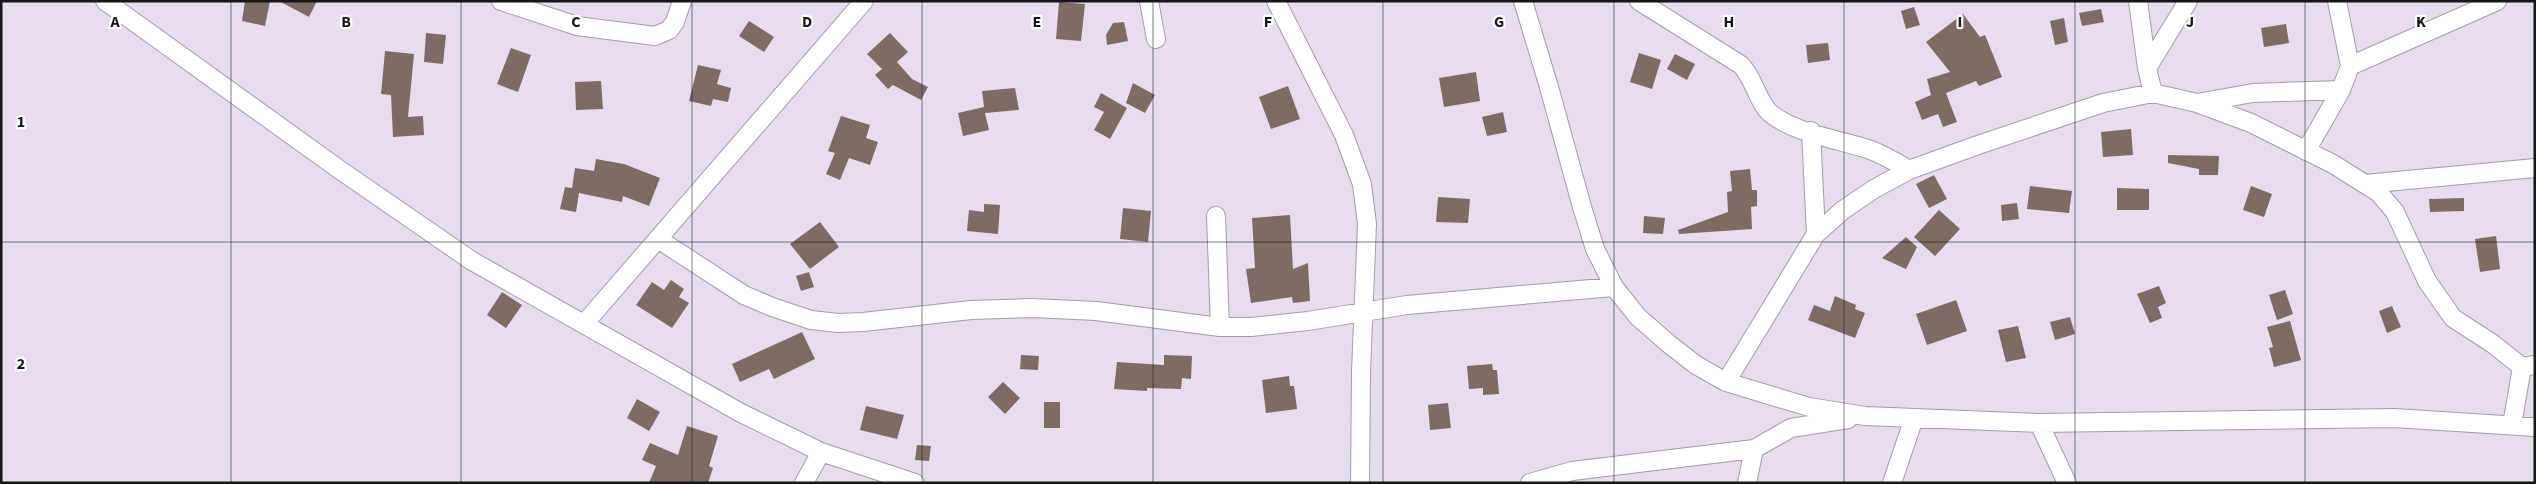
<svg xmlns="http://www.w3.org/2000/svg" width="2536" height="484" viewBox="0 0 2536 484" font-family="'Source Sans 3',sans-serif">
  <rect width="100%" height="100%" fill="#e7ddee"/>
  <path fill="#7d6b64" d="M245 1H270L265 26 242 21Z
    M279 1H317L309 17Z
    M1059 2 1085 4 1081 41 1056 39Z
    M1914 7 1920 25 1906 29 1901 11Z
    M2101 9 2104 22 2082 26 2079 13Z
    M1963 14 1980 37 1985 35 2002 77 1979 86 1976 81 1946 93 1957 122 1943 127 1938 114 1922 120 1915 102 1931 95 1927 79 1950 72 1926 42Z
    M2064 18 2068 42 2055 45 2050 21Z
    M749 21 774 37 764 52 739 36Z
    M1124 22 1128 41 1107 45 1106 35 1113 23Z
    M2286 24 2289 43 2264 47 2261 28Z
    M426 33 446 35 443 64 424 62Z
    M890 33 908 52 897 62 912 79 928 87 921 100 893 85 888 89 875 75 882 69 867 54Z
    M1828 43 1830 60 1808 63 1806 45Z
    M511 48 531 55 518 92 497 84Z
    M385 51 414 54 408 117 423 116 424 135 393 137 391 95 381 94Z
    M1639 53 1661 60 1652 89 1630 82Z
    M1675 54 1695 64 1687 80 1667 69Z
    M698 65 721 70 717 84 731 88 728 102 713 99 711 106 689 101Z
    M1476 72 1480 101 1444 107 1439 78Z
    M601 81 603 109 576 110 575 82Z
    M1133 83 1155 95 1145 113 1126 103Z
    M1288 86 1300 119 1271 129 1259 97Z
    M1015 88 1019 110 985 113 989 130 963 136 958 113 984 107 982 91Z
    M1101 93 1127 108 1110 139 1094 130 1104 112 1094 107Z
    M1503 112 1507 132 1487 136 1482 117Z
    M841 116 870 125 866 138 878 142 870 165 849 158 840 180 826 174 835 153 828 151Z
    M2131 129 2133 155 2103 157 2101 132Z
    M2168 155 2219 156 2218 175H2199V169L2168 163Z
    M596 159 624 164 660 178 649 206 623 196 622 202 579 193 576 212 560 209 565 187 572 188 575 168 594 171Z
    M1750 169 1752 190H1757V206L1751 207 1752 229 1679 234 1678 230 1728 212 1727 192 1732 191 1730 171Z
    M1934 175 1947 199 1929 208 1916 184Z
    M2030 186 2072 191 2069 213 2027 209Z
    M2251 186 2272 194 2264 217 2243 210Z
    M2117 188 2149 189V210H2117Z
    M1438 197 1470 199 1468 223 1436 222Z
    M2464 198V211L2430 212 2429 199Z
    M2017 203 2019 219 2002 221 2001 205Z
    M984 204 1000 205 998 234 967 231 969 210 984 212Z
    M1123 208 1151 211 1148 242 1120 239Z
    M1939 210 1960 229 1935 256 1914 237Z
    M1290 215 1293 269 1308 263 1310 301 1293 303 1292 297 1251 303 1246 269 1255 268 1252 218Z
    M1644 216 1665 218 1663 234 1643 233Z
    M820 222 839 247 810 269 790 244Z
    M2496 236 2500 269 2480 272 2475 239Z
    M1906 237 1917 247 1906 269 1882 258Z
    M809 272 814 287 801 291 796 276Z
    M671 280 684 289 679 297 689 303 672 328 636 305 652 282 664 290Z
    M2159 286 2166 303 2158 307 2162 318 2150 323 2137 294Z
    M2285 290 2293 314 2277 320 2269 295Z
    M502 292 522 305 506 328 487 315Z
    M1835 296 1856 305 1855 309 1865 313 1855 338 1808 320 1814 305 1830 311Z
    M1956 300 1967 331 1927 345 1916 314Z
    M2392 306 2401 327 2387 333 2379 311Z
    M2070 317 2075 334 2055 340 2050 322Z
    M2290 321 2301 360 2274 367 2269 348 2273 347 2267 327Z
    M2018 326 2026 358 2006 362 1998 330Z
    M802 332 815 359 774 379 769 369 740 382 732 364Z
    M1021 355 1039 356 1038 370 1020 369Z
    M1164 355 1192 356 1191 379 1182 378 1181 389 1147 388V391L1114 389 1117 362 1164 365Z
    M1492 364 1493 370H1497L1499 394 1483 395V388L1469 389 1467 366Z
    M1289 376 1290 386H1294L1297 409 1266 413 1262 380Z
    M1003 382 1020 398 1005 414 988 397Z
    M637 399 660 412 649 431 627 418Z
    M1044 402H1060V428H1044Z
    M1448 403 1451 428 1430 430 1428 405Z
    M866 406 904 415 897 439 860 430Z
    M687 426 718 436 709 466 713 468 708 483H649L656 466 642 460 650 443 678 455Z
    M917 445 931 446 929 461 915 460Z"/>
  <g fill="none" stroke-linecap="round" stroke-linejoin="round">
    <g stroke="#a59cab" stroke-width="20">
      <path id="minor" d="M105 1 340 170 472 261 741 413 821 452 915 483
        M501 1 577 26 655 36 669 30 675 22 682 1
        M1149 1 1156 39
        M1276 1 1344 135 1362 184 1367 224 1361 372 1360 483
        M1523 1 1549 87 1582 207 1595 249 1614 287 1638 317 1669 344 1696 365 1726 382 1809 407 1865 416 2039 423 2394 418 2535 427
        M1639 1 1741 65C1754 79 1757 99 1768 111 1789 132 1840 140 1868 149 1882 154 1896 162 1909 170
        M2138 1 2147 68
        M2337 1 2350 66
        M2153 93 2197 103 2253 93 2341 90 2350 66 2497 1
        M2197 103 2251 123 2333 164 2379 193 2395 212 2427 281 2453 318 2493 344 2522 367
        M1811 131 1816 234
        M2306 151 2341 90
        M2365 184 2535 168
        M1216 216 1220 327
        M658 239 744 295 772 307 811 320 838 323 863 322 971 310 1032 308 1096 311 1220 327H1251L1308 321 1407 305 1614 287
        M584 324 864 1
        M1726 382 1816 234 1843 210 1874 189 1909 170 1978 145 2103 103 2153 93 2147 68 2188 1
        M2039 423 2067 483
        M2512 425 2522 367 2535 365
        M804 483 821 452
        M1530 483 1572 471 1754 449 1791 428 1848 419
        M1747 483 1754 449
        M1892 483 1914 418"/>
    </g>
    <use href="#minor" stroke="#fff" stroke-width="18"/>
  </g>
  <path fill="none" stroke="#18151a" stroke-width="1" stroke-opacity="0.55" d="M231 1V483M461 1V483M692 1V483M922 1V483M1153 1V483M1383 1V483M1614 1V483M1844 1V483M2075 1V483M2305 1V483M1 242H2535"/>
  <g font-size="16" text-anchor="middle" font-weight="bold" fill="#18151a" stroke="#fff" stroke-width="4.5" stroke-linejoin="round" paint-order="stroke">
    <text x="115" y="27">A</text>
    <text x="346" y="27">B</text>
    <text x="576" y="27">C</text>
    <text x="807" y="27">D</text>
    <text x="1037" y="27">E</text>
    <text x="1268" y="27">F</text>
    <text x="1499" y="27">G</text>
    <text x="1729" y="27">H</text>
    <text x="1960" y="27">I</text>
    <text x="2190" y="27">J</text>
    <text x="2421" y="27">K</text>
    <text x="21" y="127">1</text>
    <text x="21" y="369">2</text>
  </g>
  <rect width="2536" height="484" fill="none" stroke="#18151a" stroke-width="5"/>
</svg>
